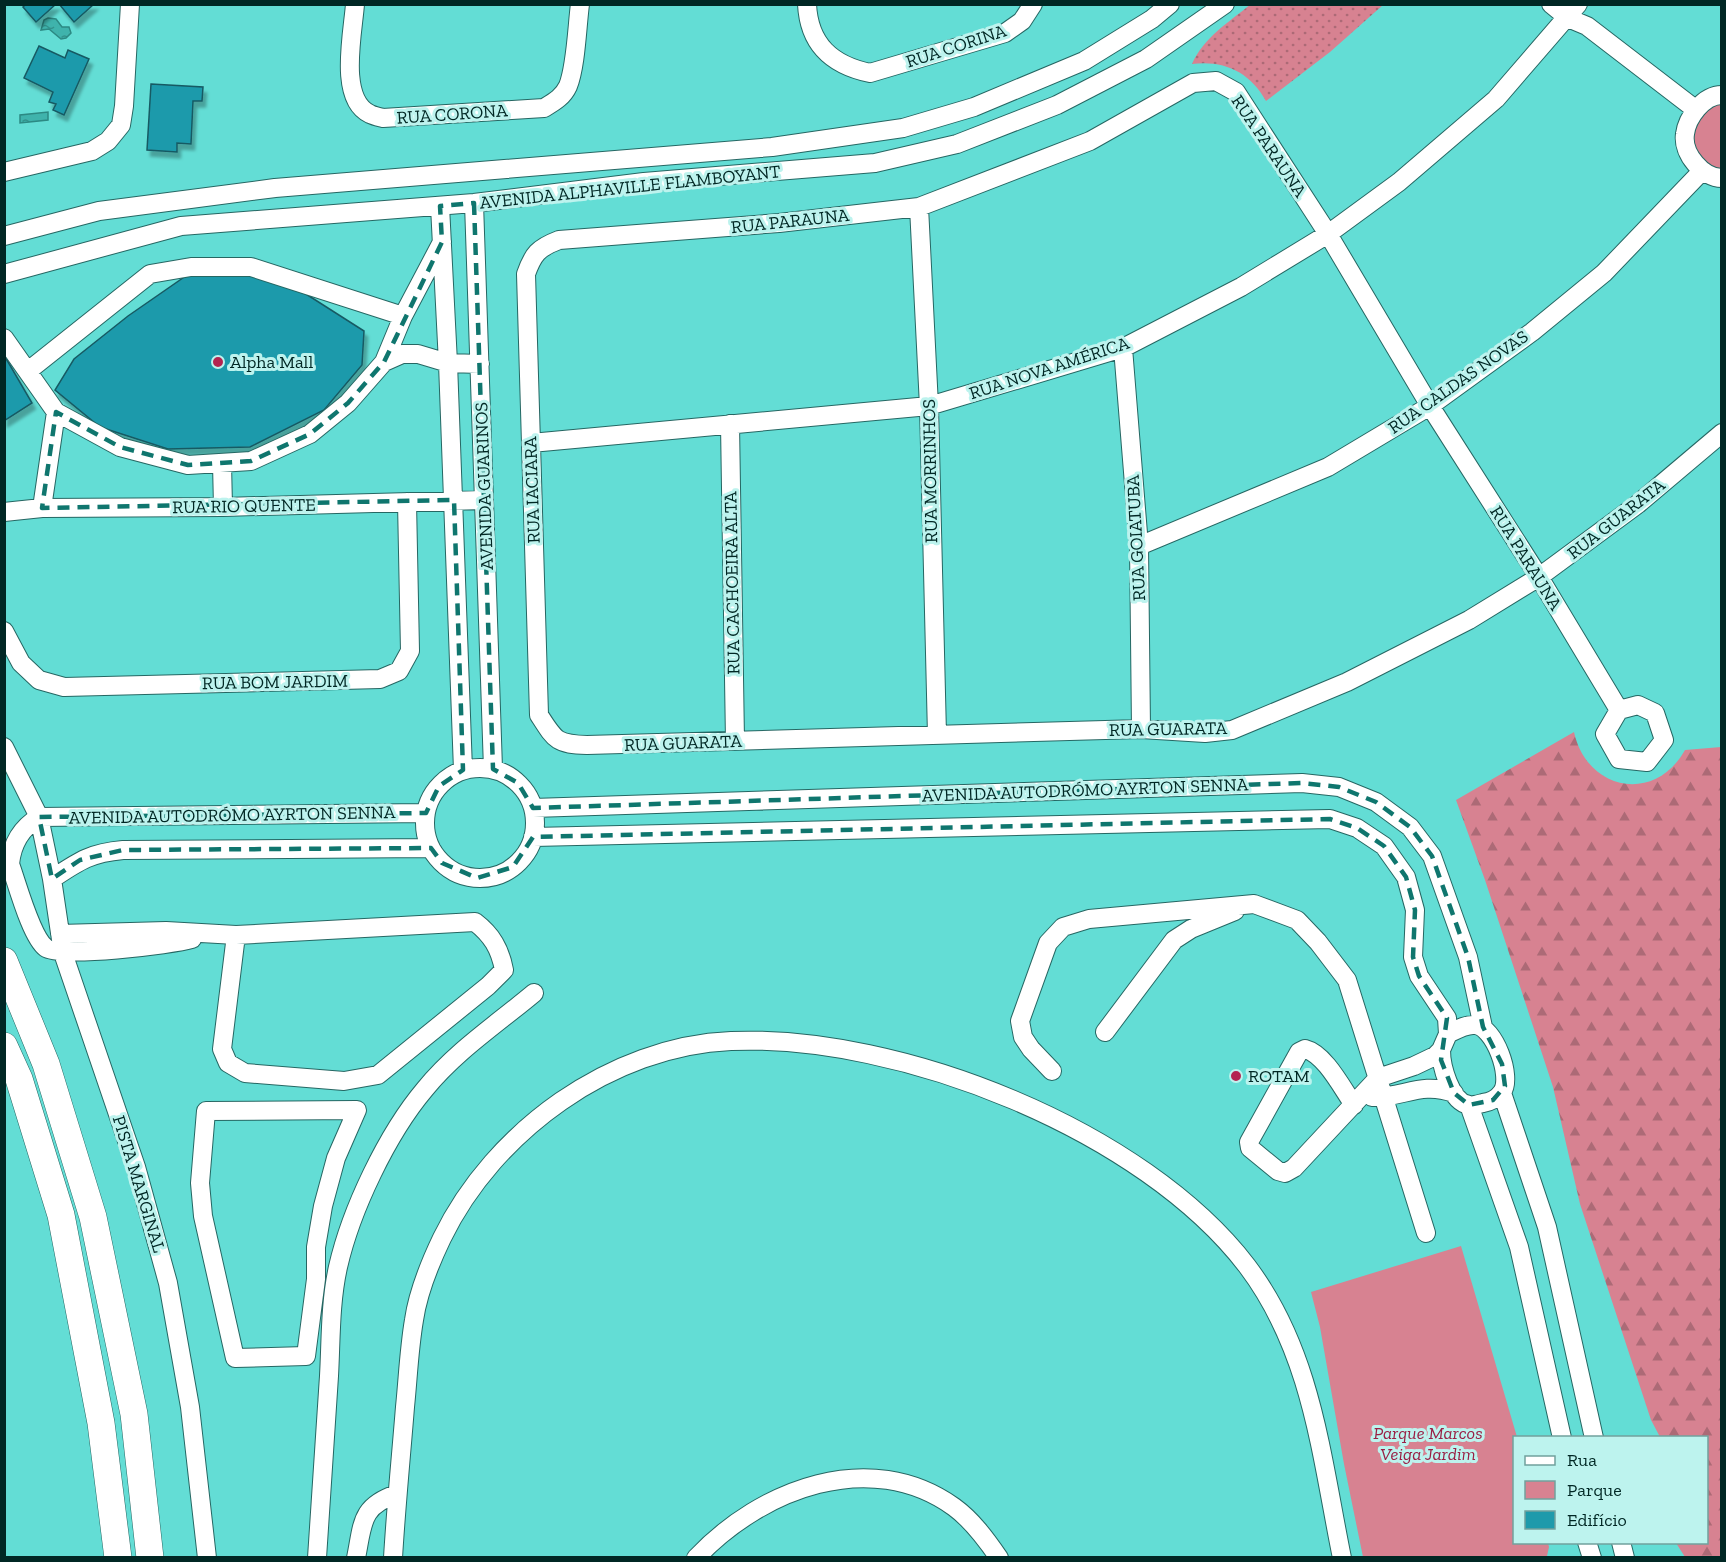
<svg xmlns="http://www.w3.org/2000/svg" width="1726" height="1562" viewBox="0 0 1726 1562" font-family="'Zilla Slab',serif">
  <defs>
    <pattern id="grass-dots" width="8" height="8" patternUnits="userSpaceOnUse" patternTransform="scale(1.5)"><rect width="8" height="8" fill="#d78291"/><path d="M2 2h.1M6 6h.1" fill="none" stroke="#ac6a76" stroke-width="1.8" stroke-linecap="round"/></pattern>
    <pattern id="forest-firs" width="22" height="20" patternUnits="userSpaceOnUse" patternTransform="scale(1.5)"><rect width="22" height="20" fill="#d78291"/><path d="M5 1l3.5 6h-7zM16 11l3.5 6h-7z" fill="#ac6a76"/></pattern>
    <pattern id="water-ripples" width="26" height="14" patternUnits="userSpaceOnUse" patternTransform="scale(1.5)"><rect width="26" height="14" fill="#3fb3ac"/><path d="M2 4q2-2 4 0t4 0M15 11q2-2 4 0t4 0" fill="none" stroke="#32928c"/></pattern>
    <filter id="shadow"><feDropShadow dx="3.5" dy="6" stdDeviation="1.5" flood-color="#0004"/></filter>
  </defs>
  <rect width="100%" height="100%" fill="#63ddd5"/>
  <path fill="url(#grass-dots)" d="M1251 4H1383V5L1330 52 1266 101C1250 72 1224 60 1192 64 1204 37 1228 23 1251 4Z"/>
  <path fill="url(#forest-firs)" d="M1574 732C1587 791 1655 804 1685 750L1721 747V1557H1685L1676 1543 1706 1542V1438L1660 1437 1651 1420 1580 1204 1553 1087 1485 880 1456 800Z"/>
  <path fill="#d78291" d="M1721 99V175L1716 174 1692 149 1697 114Z
    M1461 1246 1517 1437 1514 1438V1542L1548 1543 1549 1547 1547 1556 1363 1557 1344 1464 1320 1327 1311 1292Z"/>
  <path fill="url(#water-ripples)" stroke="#2c8983" stroke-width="1.5" d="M48 18 56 19 62 27H69L71 33 66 38 61 39 49 29 41 30 44 20Z
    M48 112V120L20 123V115Z"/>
  <path fill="#1e9aab" stroke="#175a63" stroke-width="1.5" filter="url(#shadow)" d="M26 4H56L36 22 23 7Z
    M59 4H94L74 22Z
    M39 46 65 58 68 50 89 59 64 115 53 110 56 104 49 102 53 92 24 78Z
    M151 84 203 87 202 101H193L191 144 177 143V152L147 150Z
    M193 271 249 274 306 294 364 331 362 365 324 410 250 447 168 449 100 427 55 390 74 359 128 316Z
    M4 355 32 403 4 421Z"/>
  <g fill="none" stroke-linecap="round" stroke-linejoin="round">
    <g stroke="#266763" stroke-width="20">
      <path id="minor" d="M355 4C353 33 338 99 370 114 374 116 379 117 383 118L544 108C554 102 563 97 568 86 576 66 577 27 580 4
        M807 4C809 45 832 65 870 73L1005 33 1022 21 1033 4
        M1551 4 1568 18 1587 26 1695 109
        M1722 95C1703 95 1687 118 1685 134 1682 154 1703 178 1722 178
        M4 172 92 151 108 141 121 125 124 106 130 4
        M474 203 493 769
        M440 206 448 363 463 770
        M919 207 929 406 937 735
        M4 236 99 211 275 188 772 147 903 128 974 107 1084 61 1152 19 1170 4
        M4 274 181 226 474 203 644 182 875 163 957 144 1057 105 1146 59 1225 4
        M4 338 56 412 120 447 188 465 251 461 310 434 348 403 384 362 403 316 442 242
        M1123 348 1139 546 1141 729
        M384 362 402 354H418L448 363 480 364
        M28 371 150 274 191 267H251L403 316
        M730 424 735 741
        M531 443 929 406 1123 348 1241 287 1328 234 1399 182 1496 99 1578 4
        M222 463 223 507
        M42 508 56 412
        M4 512 42 508 223 507 484 500
        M1139 546 1328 467 1430 406 1532 332 1604 273 1702 171
        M4 631 21 663 39 680 64 687 380 679 399 671 410 651 407 502
        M1638 705 1655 713 1664 740 1647 762 1619 759 1605 734 1619 710Z
        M1619 710 1539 577 1430 406 1328 234 1236 92 1216 81 1193 83 1090 141 919 207 779 223 559 240C538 248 533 254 526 274L539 715C555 740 556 744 587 745L1141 729 1205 733 1232 730 1347 682 1469 620 1539 577 1638 504 1722 433
        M4 747 39 817 52 879 63 953 136 1167 168 1283 190 1407 207 1558
        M425 823a55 55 0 1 1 110 0a55 55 0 1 1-110 0Z
        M533 808 1302 783 1339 787 1376 802 1410 827 1432 856 1468 957 1483 1027
        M39 817 426 813
        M39 817C21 828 12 843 10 864 17 883 31 937 46 948 60 958 172 945 192 939
        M533 837 1330 819 1357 828 1384 846 1406 877 1415 910 1413 957 1419 976 1447 1018 1448 1034
        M52 879C79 861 90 853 123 850L431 848
        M60 934 166 931 236 935 475 922C492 935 500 949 504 970L488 986 378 1075 344 1081 245 1073 228 1063 222 1049 236 935
        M1105 1032 1174 940 1191 929 1235 911
        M1052 1071 1031 1049 1023 1037 1020 1021 1048 943 1063 927 1089 919 1254 904 1297 920 1318 942 1347 980 1426 1233
        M1502 1093 1547 1227 1594 1438
        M1372 1097C1404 1098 1420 1081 1454 1093
        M1354 1105C1342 1088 1325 1054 1305 1049L1299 1052 1249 1142 1250 1148 1278 1171 1285 1173 1294 1168 1378 1078 1414 1066 1435 1056 1441 1050 1448 1034C1456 1030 1466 1024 1475 1025 1494 1026 1513 1077 1502 1092 1498 1098 1490 1102 1483 1103 1479 1104 1472 1106 1469 1105 1450 1102 1441 1065 1441 1050
        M1469 1105 1519 1247 1562 1438
        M357 1110 336 1158 323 1206 316 1247V1279L306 1356 235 1358 203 1216 200 1183 206 1111Z
        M1587 1542 1592 1558
        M1621 1542 1625 1558
        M317 1558C321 1497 325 1437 329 1376 331 1340 330 1303 338 1267 351 1210 387 1134 425 1089 456 1051 497 1024 534 993
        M356 1558C363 1524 360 1506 397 1494
        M393 1558C396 1507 401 1457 405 1407 408 1378 409 1349 414 1320 418 1292 430 1263 442 1238 494 1131 611 1046 731 1041 900 1034 1143 1130 1247 1266 1312 1352 1321 1455 1342 1558
        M696 1558C761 1489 870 1447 954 1507 972 1520 986 1539 999 1558"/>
    </g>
    <g stroke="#266763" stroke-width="28">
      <path id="highway" d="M4 961 46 1064 93 1217 134 1414 150 1558
        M4 1046 19 1079 61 1215 101 1423 118 1558"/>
    </g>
    <use href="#minor" stroke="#fff" stroke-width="18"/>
    <use href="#highway" stroke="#fff" stroke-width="27"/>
  </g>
  <path fill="none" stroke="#0f766e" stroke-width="4.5" stroke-dasharray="12 8" stroke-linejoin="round" d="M474 203 493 769 518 783 533 808 1302 783 1339 787 1376 802 1410 827 1432 856 1468 957 1483 1027 1502 1064 1505 1086 1493 1100 1469 1105 1454 1093 1441 1060 1447 1018 1419 976 1413 957 1415 910 1406 877 1384 846 1357 828 1330 819 533 837 513 867 477 878 442 863 431 848 123 850 80 860 52 879 39 817 426 813 439 786 463 770 454 500 42 508 56 412 120 447 188 465 251 461 310 434 348 403 384 362 442 242 440 206Z"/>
  <g fill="#b42450" stroke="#bdf3ee" stroke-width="2">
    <circle cx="218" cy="362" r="6"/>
    <circle cx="1236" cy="1076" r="6"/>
  </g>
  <g text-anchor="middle" stroke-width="6" stroke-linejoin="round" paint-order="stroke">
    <g font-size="18" fill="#002724" stroke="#bdf3ee">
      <text transform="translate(956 46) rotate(-18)" y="6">RUA CORINA</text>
      <text transform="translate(452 114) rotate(-4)" y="6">RUA CORONA</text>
      <text transform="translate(1269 146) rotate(56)" y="6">RUA PARAUNA</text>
      <text transform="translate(630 187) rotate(-6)" y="6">AVENIDA ALPHAVILLE FLAMBOYANT</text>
      <text transform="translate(790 221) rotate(-6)" y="6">RUA PARAUNA</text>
      <text transform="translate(1049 368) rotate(-18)" y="6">RUA NOVA AMÉRICA</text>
      <text transform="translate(1458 382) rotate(-35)" y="6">RUA CALDAS NOVAS</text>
      <text transform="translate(930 471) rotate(-91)" y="6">RUA MORRINHOS</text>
      <text transform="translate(484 486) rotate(-92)" y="6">AVENIDA GUARINOS</text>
      <text transform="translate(532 490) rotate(-92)" y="6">RUA IACIARA</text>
      <text transform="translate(244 506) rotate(-1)" y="6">RUA RIO QUENTE</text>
      <text transform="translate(1616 519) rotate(-38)" y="6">RUA GUARATA</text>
      <text transform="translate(1136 538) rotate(-93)" y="6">RUA GOIATUBA</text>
      <text transform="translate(1526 558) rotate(58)" y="6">RUA PARAUNA</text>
      <text transform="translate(732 583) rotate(-91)" y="6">RUA CACHOEIRA ALTA</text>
      <text transform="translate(275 682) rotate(-1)" y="6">RUA BOM JARDIM</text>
      <text transform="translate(1168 729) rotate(-1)" y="6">RUA GUARATA</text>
      <text transform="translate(683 743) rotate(-2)" y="6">RUA GUARATA</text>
      <text transform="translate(1085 790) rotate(-2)" y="6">AVENIDA AUTODRÓMO AYRTON SENNA</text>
      <text transform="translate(232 815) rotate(-1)" y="6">AVENIDA AUTODRÓMO AYRTON SENNA</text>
      <text transform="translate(139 1184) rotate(73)" y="6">PISTA MARGINAL</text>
    </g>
    <g font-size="18" fill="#002724" stroke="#bdf3ee" text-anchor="start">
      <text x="230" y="368">Alpha Mall</text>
      <text x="1248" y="1082">ROTAM</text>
    </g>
    <g font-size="18" font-style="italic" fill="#9a1f44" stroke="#bdf3ee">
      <text x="1428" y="1439">Parque Marcos<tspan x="1428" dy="21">Veiga Jardim</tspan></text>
    </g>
  </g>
  <rect width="1726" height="1562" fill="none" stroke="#002724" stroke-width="12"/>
  <rect x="1513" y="1436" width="195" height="108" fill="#bdf3ee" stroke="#71a19d" stroke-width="1.5"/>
  <rect x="1525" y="1456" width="30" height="9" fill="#ffffff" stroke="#71a19d" stroke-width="1.5"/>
  <text x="1567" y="1466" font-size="18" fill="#002724">Rua</text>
  <rect x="1525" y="1481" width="30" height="18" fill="#d78291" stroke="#71a19d" stroke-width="1.5"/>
  <text x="1567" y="1496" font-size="18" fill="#002724">Parque</text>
  <rect x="1525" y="1511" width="30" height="18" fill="#1e9aab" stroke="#71a19d" stroke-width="1.5"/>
  <text x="1567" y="1526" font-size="18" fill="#002724">Edifício</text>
</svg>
